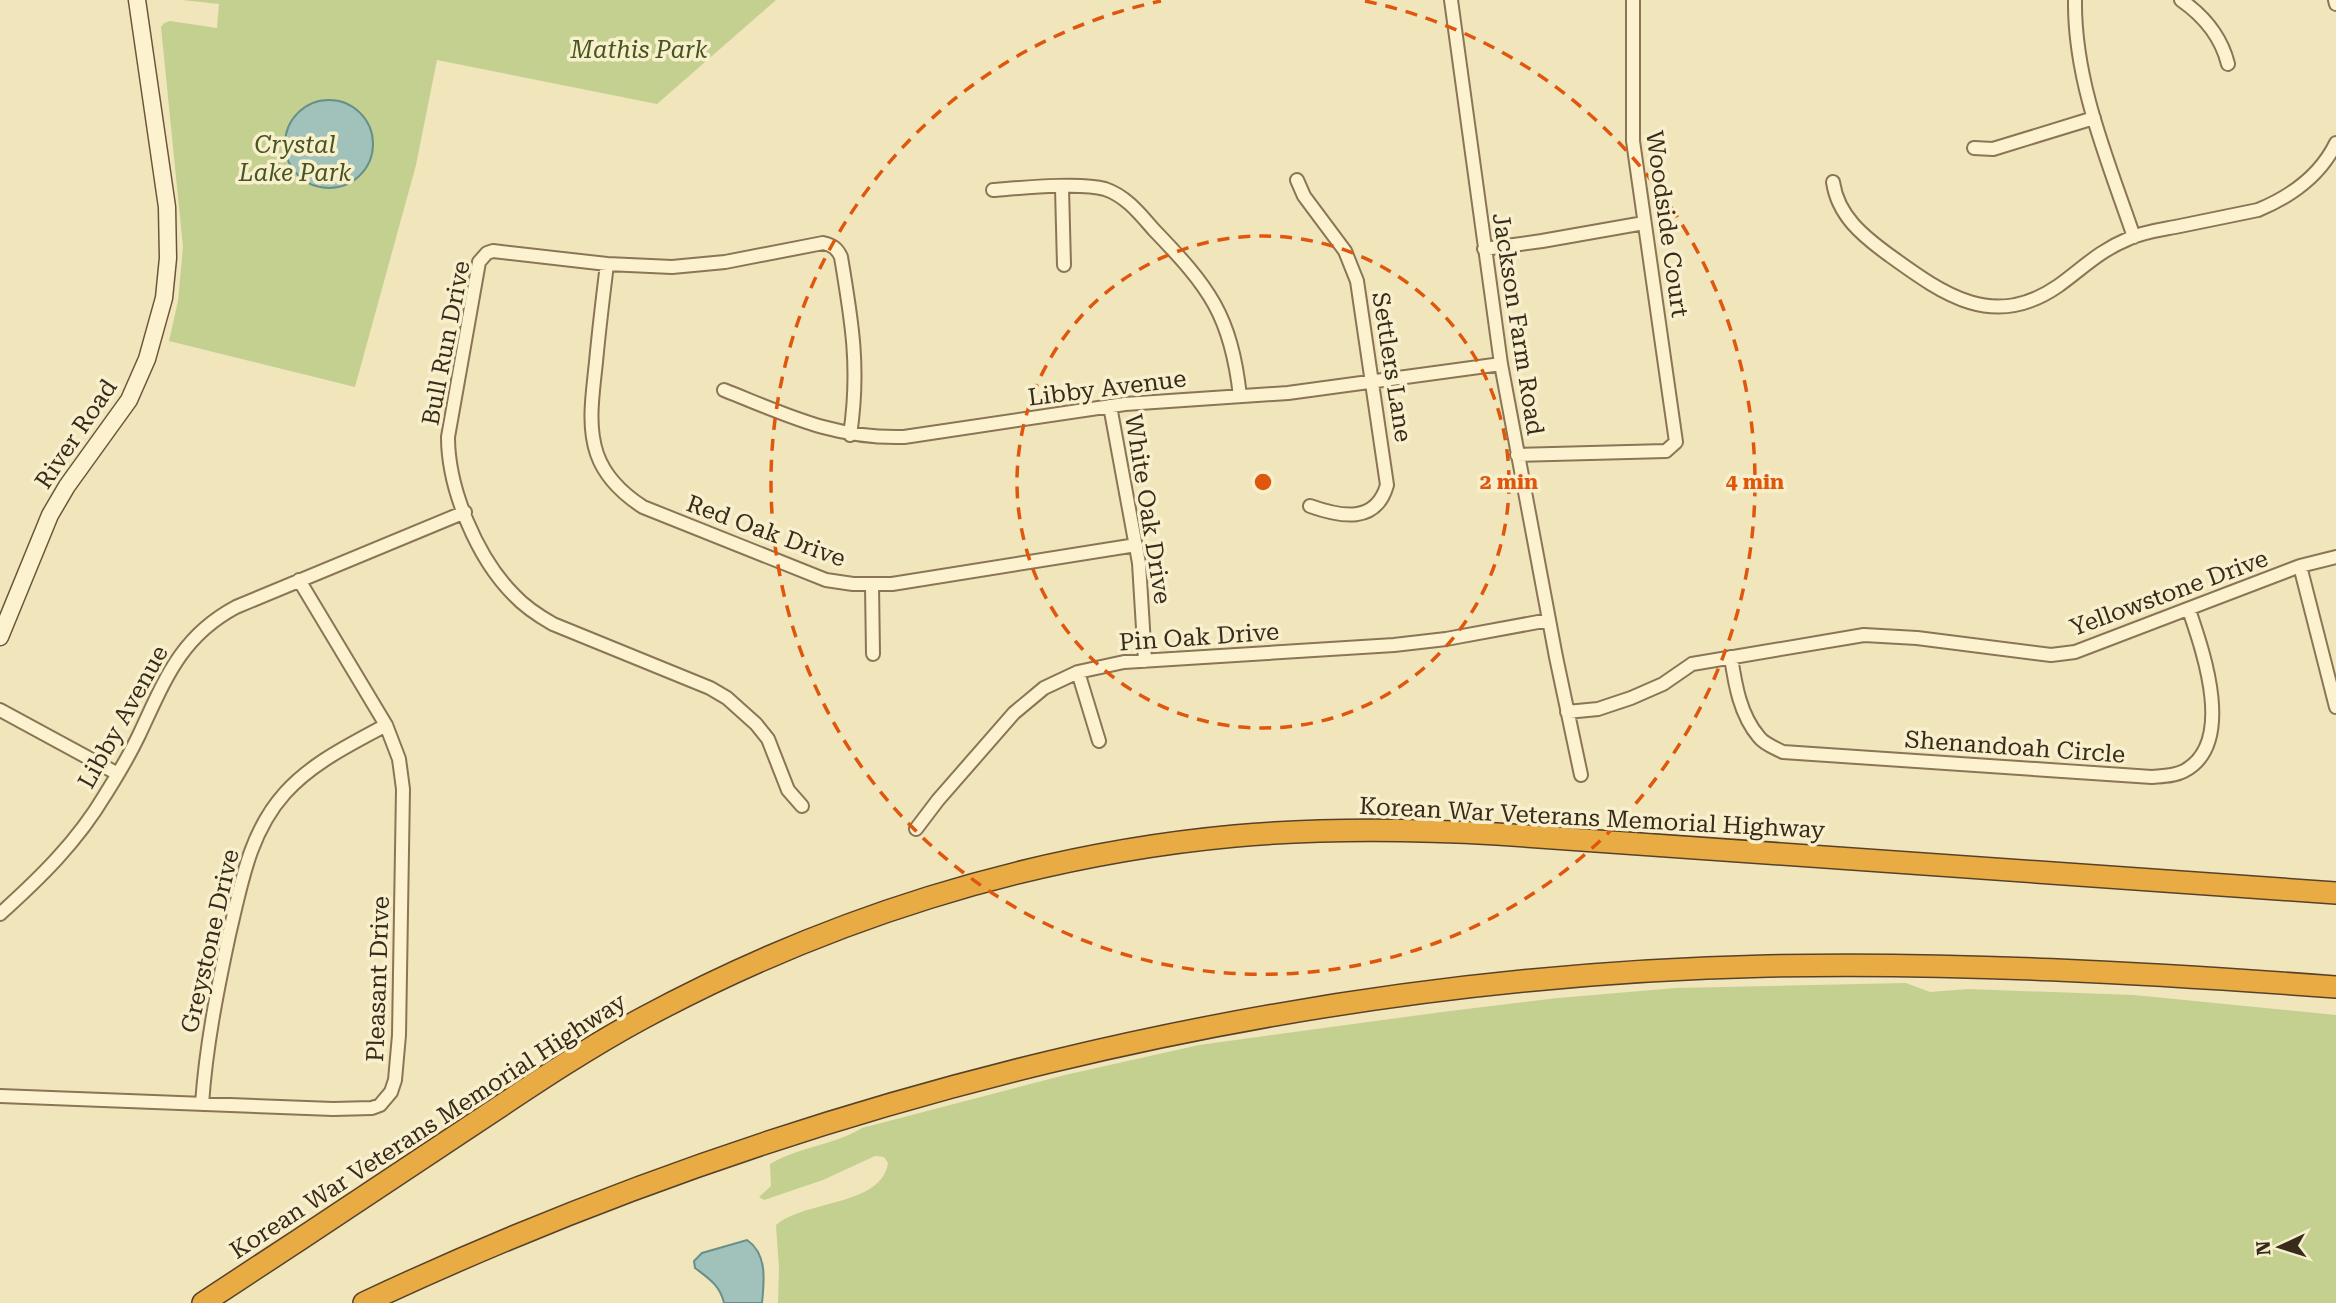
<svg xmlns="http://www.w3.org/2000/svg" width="2336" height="1303" viewBox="0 0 2336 1303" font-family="'Roboto Serif',serif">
  <rect width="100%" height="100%" fill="#f1e5bc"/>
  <path fill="#c4d090" d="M182 0H776L657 104 437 60 416 165 355 387 169 341 178 301 183 247 161 27 164 23 170 21 217 28 219 4Z
    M1906 983 1930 992 1968 989 2134 995 2336 1015V1303H778L779 1268 776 1225C805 1200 882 1206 888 1163L884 1157 875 1156 823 1180 764 1200 759 1197 771 1186 770 1164C799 1147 834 1145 862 1128L1065 1075 1199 1045 1442 1012 1558 998 1676 988Z"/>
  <path fill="#a1c2ba" stroke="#679089" stroke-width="2" d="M285 144a44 44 0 1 1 88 0a44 44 0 1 1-88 0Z
    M747 1240C768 1254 764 1282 762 1303H724C720 1285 708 1278 695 1268L694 1261 702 1253Z"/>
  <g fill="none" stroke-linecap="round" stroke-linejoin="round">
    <g stroke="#8a7554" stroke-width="16">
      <path id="street" d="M1451 0 1501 364 1556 657 1581 775
        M2075 0C2074 82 2108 161 2134 237
        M2181 0C2204 16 2221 36 2228 64
        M2335 0 2336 4
        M1974 148 1993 149 2094 118
        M1297 180 1304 196 1345 251 1357 281 1387 485C1376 524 1341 517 1310 506
        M1833 182C1838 216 1863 236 1889 255 1943 294 1993 331 2058 286 2083 268 2099 251 2128 239 2143 232 2159 230 2175 227 2203 221 2230 216 2258 210 2292 196 2320 176 2336 143
        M1062 188 1064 265
        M993 190C1020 188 1081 182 1105 189 1126 196 1140 214 1154 230 1209 287 1231 315 1240 396
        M1484 249 1542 241 1644 223
        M607 264C603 297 599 329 596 362 593 392 587 425 597 454 605 477 623 494 643 507L826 580 853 584H892L1136 545
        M724 390C787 415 834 439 904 437L1125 404 1288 393 1501 364
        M1110 406 1139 563 1145 661
        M1517 455 1666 451 1676 442 1633 141V0
        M2300 566 2336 707
        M872 585 873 654
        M1731 657C1735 684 1740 715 1759 737 1764 744 1775 748 1783 752L2152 777C2163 776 2175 776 2184 771 2236 744 2203 651 2189 610
        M1078 672 1099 741
        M0 710 118 774
        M1567 712 1598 709 1631 698 1663 684 1692 664 1864 635 1917 638 2051 655 2075 652 2300 566 2336 557
        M802 806 788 790 768 739 756 724 727 698 710 688 553 624C539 616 525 607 514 595 477 558 448 489 448 437L479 262 487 253 493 251 607 264 672 267 725 262 823 243C832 245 837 248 841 257 852 322 860 369 850 435
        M916 829 938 800 1014 713 1044 688 1078 672 1124 662 1394 645 1446 639 1549 620
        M0 914C40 878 77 842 105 795 117 776 129 756 139 735 165 680 180 637 236 607L465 512
        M0 1096 333 1109 372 1108 380 1105 391 1092 395 1080 399 1035 403 789 399 759 386 725 299 580
        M202 1104C206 1046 217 991 229 935 241 885 249 833 285 793 313 762 350 745 386 725"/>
    </g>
    <g stroke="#6c5638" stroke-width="19">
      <path id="secondary" d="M0 637 50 515 67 486 129 400 147 359 164 298 168 258 167 207 137 0"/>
    </g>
    <g stroke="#574229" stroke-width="24">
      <path id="highway" d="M203 1303C290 1246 376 1189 463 1131 522 1092 580 1052 643 1018 825 920 1028 855 1235 836 1323 828 1410 829 1497 834L2336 893
        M364 1303C798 1099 1288 977 1768 966 1958 962 2146 973 2336 987"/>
    </g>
    <use href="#street" stroke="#fcf2d0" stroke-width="12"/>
    <use href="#secondary" stroke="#fcf2d0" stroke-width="16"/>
    <use href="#highway" stroke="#e9ac45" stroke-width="21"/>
  </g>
  <g fill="none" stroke="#df570d" stroke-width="3.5" stroke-dasharray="12 9">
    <circle cx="1263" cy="482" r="246"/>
    <path d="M1365 1A492 492 0 1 1 1161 1"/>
  </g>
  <g text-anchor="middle" stroke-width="7" stroke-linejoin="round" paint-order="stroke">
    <g font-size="24" font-style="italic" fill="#45561f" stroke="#f8efcd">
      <text x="639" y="58">Mathis Park</text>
      <text x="295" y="153">Crystal<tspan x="295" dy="28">Lake Park</tspan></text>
    </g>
    <g font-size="24" fill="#382b1b" stroke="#f8efcd">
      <text transform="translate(1667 224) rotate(82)" y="8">Woodside Court</text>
      <text transform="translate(1518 324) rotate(81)" y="8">Jackson Farm Road</text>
      <text transform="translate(446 343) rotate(-79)" y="8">Bull Run Drive</text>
      <text transform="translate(1392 367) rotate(81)" y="8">Settlers Lane</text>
      <text transform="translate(1107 388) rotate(-7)" y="8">Libby Avenue</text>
      <text transform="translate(76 434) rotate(-56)" y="8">River Road</text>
      <text transform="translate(1148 509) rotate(81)" y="8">White Oak Drive</text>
      <text transform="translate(766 531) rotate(20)" y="8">Red Oak Drive</text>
      <text transform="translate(2169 593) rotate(-20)" y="8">Yellowstone Drive</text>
      <text transform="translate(1199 637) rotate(-4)" y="8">Pin Oak Drive</text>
      <text transform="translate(123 717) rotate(-61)" y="8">Libby Avenue</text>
      <text transform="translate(2015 747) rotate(4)" y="8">Shenandoah Circle</text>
      <text transform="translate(1592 818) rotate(3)" y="8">Korean War Veterans Memorial Highway</text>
      <text transform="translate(210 941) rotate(-77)" y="8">Greystone Drive</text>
      <text transform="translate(378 979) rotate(-88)" y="8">Pleasant Drive</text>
      <text transform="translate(428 1126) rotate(-33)" y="8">Korean War Veterans Memorial Highway</text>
    </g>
  </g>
  <circle cx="1263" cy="482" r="10" fill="#df570d" stroke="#f8efcd" stroke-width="3.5"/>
  <g font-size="21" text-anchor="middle" font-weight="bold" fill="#df570d" stroke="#f8efcd" stroke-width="7" stroke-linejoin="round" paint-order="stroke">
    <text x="1509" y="489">2 min</text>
    <text x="1755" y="489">4 min</text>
  </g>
  <g transform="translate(2280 1247) rotate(266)" stroke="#f8efcd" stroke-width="5" paint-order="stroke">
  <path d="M0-5L12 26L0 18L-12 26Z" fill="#382b1b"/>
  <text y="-10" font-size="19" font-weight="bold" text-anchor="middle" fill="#382b1b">N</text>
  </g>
</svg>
